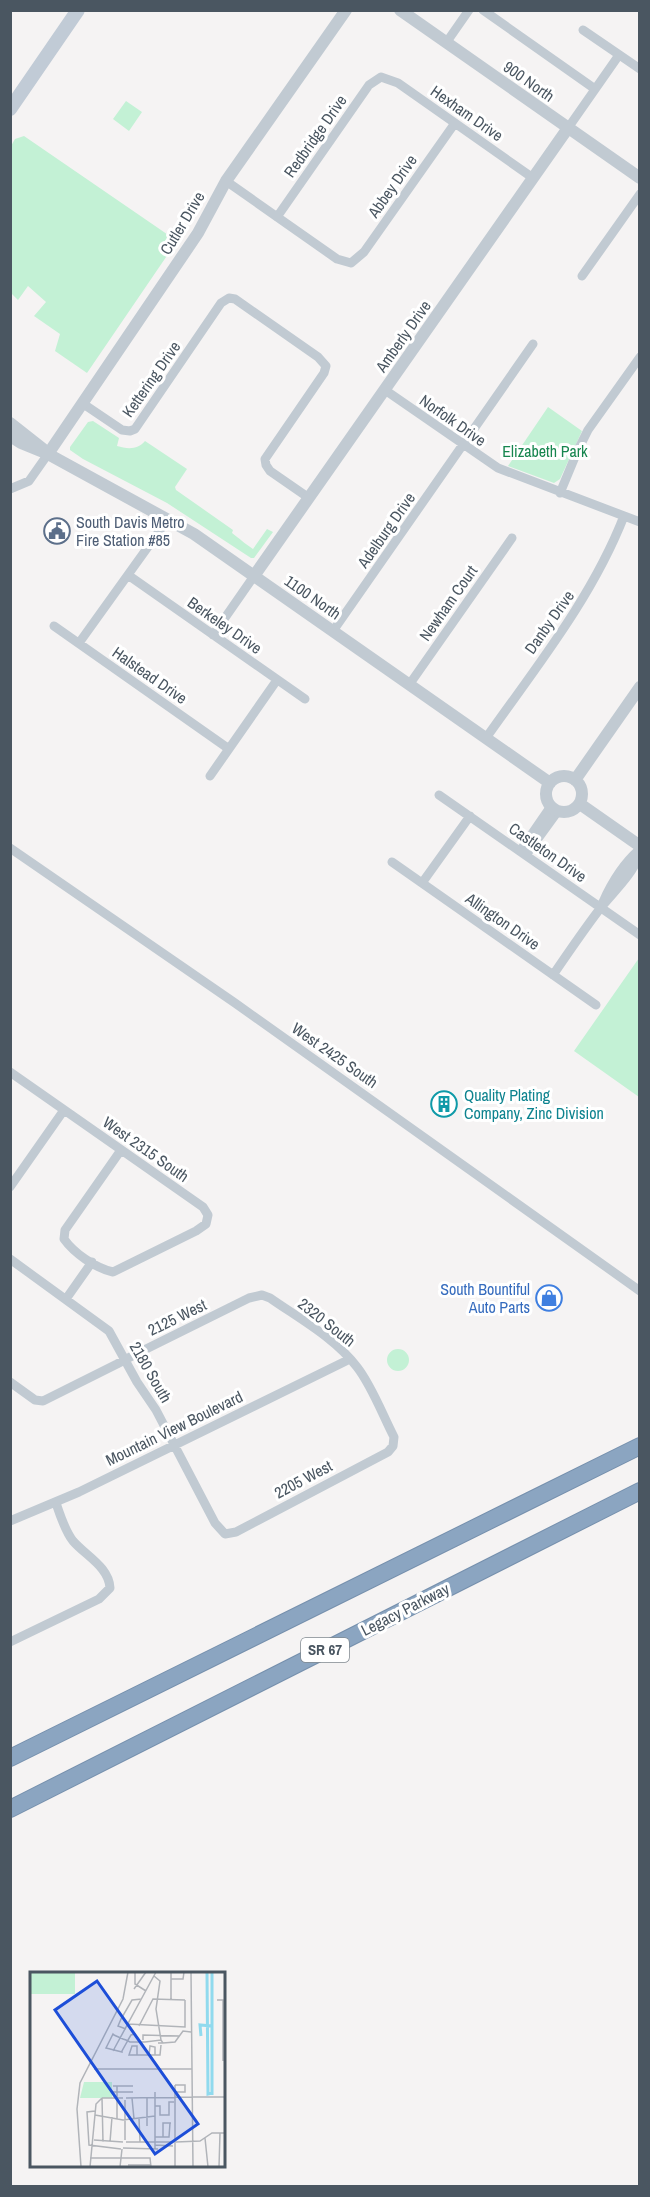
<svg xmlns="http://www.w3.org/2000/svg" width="650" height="2197" viewBox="0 0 650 2197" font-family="'Archivo Narrow',sans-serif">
  <rect width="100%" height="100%" fill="#f5f3f3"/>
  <path fill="#c3f1d5" d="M126 101 142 112 129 131 113 119Z
    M24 136 177 241 87 373 55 351 60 334 34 316 46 302 28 286 18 300 11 293V146L15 139Z
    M548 407 582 431 560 479 554 483 508 466Z
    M93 421 119 438 117 446C127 449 138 450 145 441L187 469 175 487 176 490 233 530 232 533C240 539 244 543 253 549L267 529 273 532 254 558H251L167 503 83 459 70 450V447L88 422Z
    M639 958V1097L574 1051Z
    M387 1360a11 11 0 1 1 22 0a11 11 0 1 1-22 0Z"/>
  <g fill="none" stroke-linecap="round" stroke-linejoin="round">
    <g stroke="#7690ad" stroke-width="18">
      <path id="motorway" d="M10 1758 640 1446
        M10 1809 640 1491"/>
    </g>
    <path stroke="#c1cad2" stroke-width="9" d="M483 10 595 89
      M583 30 640 69
      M446 43 469 10
      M568 128 619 55
      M226 181 337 259 351 263 364 252 455 123
      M277 217 369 85 381 77 398 83 533 178
      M582 276 640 194
      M385 390 498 468 640 522
      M82 403 122 430 130 431 135 429 221 303 229 298 235 299 318 357 326 366 324 373 265 459 266 465 270 471 309 498
      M10 489 29 481 48 454
      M560 493 577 452 588 430 640 357
      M128 575 305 699
      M54 626 229 749
      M333 631 533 344
      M213 635 254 576
      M79 643 168 519
      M409 685 512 538
      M486 738C536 667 592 598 624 516
      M210 776 277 680
      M439 795 640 935
      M10 848 235 1003 640 1291
      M520 851 551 806
      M526 855 558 811
      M392 862 596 1005
      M422 883 470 816
      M603 902C611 884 623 864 639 850
      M553 975C568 953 583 931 599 910 613 892 631 877 640 854
      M10 1072 203 1207 208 1215 206 1224 196 1231 113 1272C95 1268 74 1253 64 1239L65 1230 121 1150
      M10 1187 64 1110
      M10 1259 109 1331 137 1382 156 1410 215 1523 225 1534 236 1532 388 1452 393 1446 394 1437C383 1416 372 1386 357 1367 335 1338 300 1319 270 1298L262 1295 249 1298 134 1355 117 1364 43 1401 35 1400 10 1382
      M66 1299 92 1262
      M10 1521 79 1492 350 1359
      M10 1642 99 1599 110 1588C109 1567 86 1556 73 1541 65 1531 60 1515 56 1503"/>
    <path stroke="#c1cad2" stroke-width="12" d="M400 10 640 178
      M10 423 43 449
      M10 436 21 443 48 454 194 534 550 783
      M48 454 198 233 226 181 346 10
      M254 576 568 128
      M546 794a18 18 0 1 1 36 0a18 18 0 1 1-36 0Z
      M575 780 640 687
      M580 804 640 846"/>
    <path stroke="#c1cbd6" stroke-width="14" d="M10 109 78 10"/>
    <use href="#motorway" stroke="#8ba5c1" stroke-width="16"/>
  </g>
  <defs>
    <g id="civic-ring" transform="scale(1.35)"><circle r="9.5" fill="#fff" stroke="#5c6f8a" stroke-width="1.5"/><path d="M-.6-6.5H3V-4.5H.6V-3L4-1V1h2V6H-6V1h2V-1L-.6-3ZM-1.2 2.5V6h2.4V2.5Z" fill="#5c6f8a"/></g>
    <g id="building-ring" transform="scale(1.35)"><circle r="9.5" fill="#fff" stroke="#0f9aa8" stroke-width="1.5"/><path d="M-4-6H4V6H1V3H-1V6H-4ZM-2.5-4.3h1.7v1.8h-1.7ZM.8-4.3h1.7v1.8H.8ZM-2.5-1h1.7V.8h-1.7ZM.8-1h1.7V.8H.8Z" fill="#0f9aa8"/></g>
    <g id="shop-ring" transform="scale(1.35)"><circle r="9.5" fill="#fff" stroke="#3f7fe0" stroke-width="1.5"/><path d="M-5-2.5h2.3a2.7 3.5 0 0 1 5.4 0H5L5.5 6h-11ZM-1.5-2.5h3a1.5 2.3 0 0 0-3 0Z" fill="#3f7fe0"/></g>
  </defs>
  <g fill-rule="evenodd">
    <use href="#civic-ring" x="57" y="531"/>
    <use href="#building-ring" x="444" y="1104"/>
    <use href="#shop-ring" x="549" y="1298"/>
  </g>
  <g text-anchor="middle" stroke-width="6" stroke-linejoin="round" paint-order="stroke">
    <rect fill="#fff" stroke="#808990" stroke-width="1.5" x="301" y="1638" width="48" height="24" rx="4.5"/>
    <g font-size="15" font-weight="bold" fill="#4a5661">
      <text x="325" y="1655">SR 67</text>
    </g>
    <g font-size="16" fill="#4a5661" stroke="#fff">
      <text transform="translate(529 81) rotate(35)" y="6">900 North</text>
      <text transform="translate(467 113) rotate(35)" y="6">Hexham Drive</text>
      <text transform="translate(315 136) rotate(-55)" y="6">Redbridge Drive</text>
      <text transform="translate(392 186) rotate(-55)" y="6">Abbey Drive</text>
      <text transform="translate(182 223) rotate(-59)" y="6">Cutler Drive</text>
      <text transform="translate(403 336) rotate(-55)" y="6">Amberly Drive</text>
      <text transform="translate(151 379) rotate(-55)" y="6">Kettering Drive</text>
      <text transform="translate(453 420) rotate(35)" y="6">Norfolk Drive</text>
      <text transform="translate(386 530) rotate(-55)" y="6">Adelburg Drive</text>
      <text transform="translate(313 597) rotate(35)" y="6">1100 North</text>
      <text transform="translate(448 603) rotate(-55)" y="6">Newham Court</text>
      <text transform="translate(549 622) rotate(-55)" y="6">Danby Drive</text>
      <text transform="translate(225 625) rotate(35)" y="6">Berkeley Drive</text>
      <text transform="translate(150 675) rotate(35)" y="6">Halstead Drive</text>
      <text transform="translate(548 852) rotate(35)" y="6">Castleton Drive</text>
      <text transform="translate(503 921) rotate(35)" y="6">Allington Drive</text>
      <text transform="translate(335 1055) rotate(35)" y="6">West 2425 South</text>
      <text transform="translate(146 1149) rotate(35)" y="6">West 2315 South</text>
      <text transform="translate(177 1317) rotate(-26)" y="6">2125 West</text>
      <text transform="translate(327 1322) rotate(38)" y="6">2320 South</text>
      <text transform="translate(151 1372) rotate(60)" y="6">2180 South</text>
      <text transform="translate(174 1428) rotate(-26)" y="6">Mountain View Boulevard</text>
      <text transform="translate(303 1479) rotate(-28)" y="6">2205 West</text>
      <text transform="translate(405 1609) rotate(-27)" y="6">Legacy Parkway</text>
    </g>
    <g font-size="16" fill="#17864f" stroke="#fff">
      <text x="545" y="457">Elizabeth Park</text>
    </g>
    <g font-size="16" fill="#4e5e75" stroke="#fff" text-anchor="start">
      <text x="76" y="528">South Davis Metro<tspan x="76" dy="18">Fire Station #85</tspan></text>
    </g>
    <g font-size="16" fill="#0d838f" stroke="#fff" text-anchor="start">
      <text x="464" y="1101">Quality Plating<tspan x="464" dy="18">Company, Zinc Division</tspan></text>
    </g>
    <g font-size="16" fill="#366cbe" stroke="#fff" text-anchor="end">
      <text x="530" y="1295">South Bountiful<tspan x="530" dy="18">Auto Parts</tspan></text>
    </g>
  </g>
  <g transform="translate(30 1972)">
    <rect width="195" height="195" fill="#f5f3f3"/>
    <path d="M0 0H45V22H0ZM54 110H82V126H50Z" fill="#c3f1d5"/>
    <path fill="none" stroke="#90daee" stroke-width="3" d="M177 0 178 122 182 121M182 0V123M171 64 170 53 182 54"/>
    <path fill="none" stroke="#b1b4b9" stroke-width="1.5" d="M105 0V12L116 19M141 0V27M161 0 163 195M124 4 130 9 126 37 131 68M141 7H153L154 0M104 17 116 0M187 28H193V89M98 52 155 55V28M109 54 123 27 155 28M96 57 88 54 91 47 102 28 112 27M105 62 101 63 98 68V69L97 70 92 79V80L76 76 83 62 84 63 93 67 96 68 100 70H115H111M113 68V63L149 64M115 70 131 68 133 71H128M133 71 145 70 153 59 161 60M83 79 126 0M107 83V74H102L99 83H130L131 73M119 83 120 74 125 75V83M64 97H162M83 114H103M83 120H103M145 120H155V113H145M162 125H195M72 126 73 170M72 126H93M96 126 162 125M102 126 104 147M117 126V154M125 134H130V143H139V130H144M65 139 57 140 59 173 91 177M65 143 93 148 125 144M109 146 110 170M87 147V114M125 165H139L140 151M133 165V151H141M175 166 178 195M64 168 93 170M95 168V128M80 170 82 145M96 170H143M146 170 170 169 182 161H195M125 173 143 174M93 176 128 177M125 177V120M60 186H120L121 195M98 193H121M51 195 47 137 50 111 93 27 98 0M60 195 66 132 72 126M90 195 92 177M145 195V113M189 195 190 161"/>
    <path fill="#1d4ed8" fill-opacity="0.15" stroke="#1d4ed8" stroke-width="3" d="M67 9 168 152 125 182 25 38Z"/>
    <rect width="195" height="195" fill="none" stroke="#4a5661" stroke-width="3"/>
  </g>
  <rect width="650" height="2197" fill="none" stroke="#4a5661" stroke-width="24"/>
</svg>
